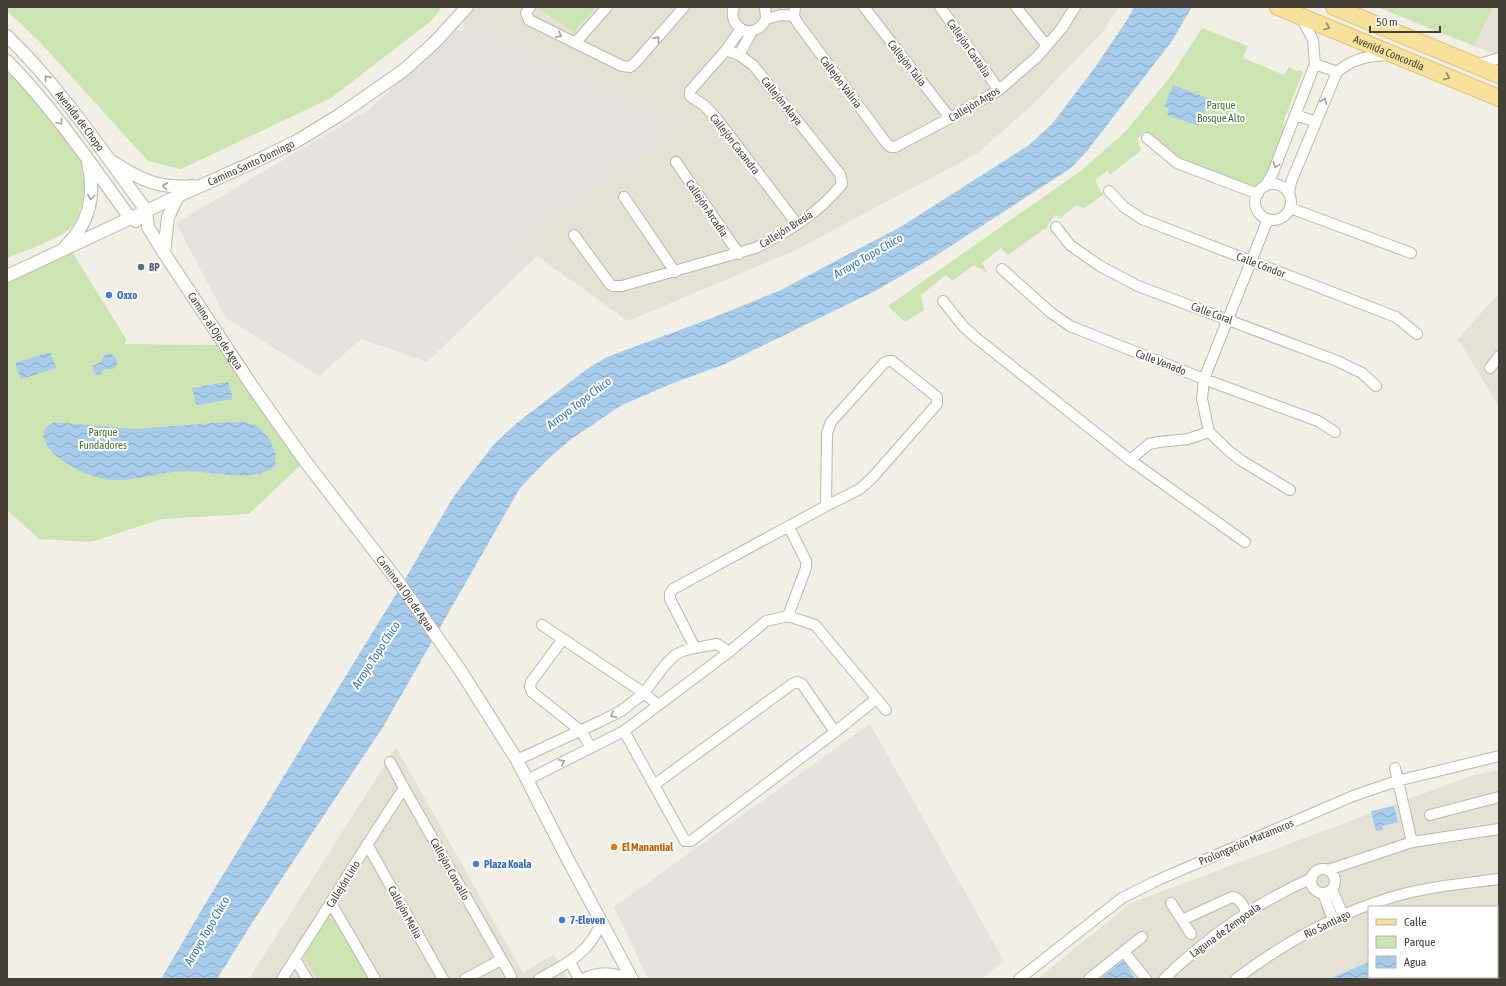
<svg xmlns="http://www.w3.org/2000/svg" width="1506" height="986" viewBox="0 0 1506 986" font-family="'Asap Condensed',sans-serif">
  <defs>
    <pattern id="water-waves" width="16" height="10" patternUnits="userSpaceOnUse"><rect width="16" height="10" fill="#a7cceb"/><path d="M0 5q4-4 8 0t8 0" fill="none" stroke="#8aa7bf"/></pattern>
  </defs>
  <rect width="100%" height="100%" fill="#f2efe7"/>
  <path fill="#e6e1d5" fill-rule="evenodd" d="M475 7H1119L1102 33 1033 104 978 153 794 251 628 321 516 241 683 126 465 17Z
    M1493 7H1499V56L1474 46Z
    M1499 293V407L1458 339Z
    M396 747 523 973 554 954 568 979H249Z
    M1499 770V979H1037L1131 903 1473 775ZM1369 907H1497V977H1369Z"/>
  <path fill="#e5e1dc" d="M465 17 683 126 516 241 538 255 427 362 361 339 319 376 226 318 176 223 371 108 453 30 463 31Z
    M870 724 1004 961 981 979H648L614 907Z"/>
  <path fill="#cbe4b2" d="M7 7H442L431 21 331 98 181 169 148 161 39 41 7 11Z
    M539 7H596L574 32 538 8Z
    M1377 7H1493L1474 46Z
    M1202 28 1248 46 1243 58 1284 75 1289 67 1297 71 1302 70V74L1283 122 1285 130 1267 177 1262 184 1257 187 1249 186 1179 158 1156 142 1151 135 1144 132 1137 139 1141 150 1110 175 1107 171 1095 180 1103 195 1084 208 1076 205 1061 218 1055 215 1046 228 1008 255 1001 248 982 263 988 273 974 265 952 281 946 275 921 295 924 310 905 322 888 306 1082 170 1126 131 1171 76Z
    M7 72C33 93 53 121 72 148 77 154 84 161 86 168 89 180 82 213 74 224 63 239 25 250 7 258Z
    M73 253 126 339 125 344 225 345 305 461 249 514 162 519 91 542 39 539 7 510V283Z
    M328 918H332L336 921 369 979H317L304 957Z"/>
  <path fill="url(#water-waves)" d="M1134 7H1192L1172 41 1087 151 1071 168 937 255 877 290 725 364 671 384 622 405 571 439 547 460 520 488 383 727 252 923 217 979H161L205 904 395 596 454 496 495 443 517 423 587 369 607 357 712 318 779 291 902 226 1029 145 1052 124 1096 66 1127 20Z
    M1173 85 1209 99 1199 126 1167 115 1169 108 1164 106Z
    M50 352 56 368 21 379 15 363Z
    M110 353 116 357 117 366 113 369 102 370V373L99 375 95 374 93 370V366L102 361C103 356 105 354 110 353Z
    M228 382 233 399 196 405 192 388Z
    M54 422 136 429 226 422H244L257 426 269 438 276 455 275 466C253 484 212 471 186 471 138 473 116 494 68 464 56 457 47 449 43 436L46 427Z
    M1394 806 1398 822 1382 826 1383 830 1376 831 1371 811Z
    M1497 936H1499V979H1329L1369 962V977H1497Z
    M1124 960 1135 979H1102L1101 978Z"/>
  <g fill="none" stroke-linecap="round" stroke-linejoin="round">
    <g stroke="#bdb7aa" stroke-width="12">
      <path id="minor" d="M530 7 526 13 529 20 622 66 630 67 635 63 684 7
        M734 7C728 21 743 37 757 29 761 27 764 23 766 19L765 7
        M795 7 794 16 797 22 887 144 891 147H895L950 118 999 90 1037 57 1062 28 1075 7
        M864 7 950 118
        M940 7 999 90
        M1016 7 1047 46
        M766 19 781 15 794 16
        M741 29 726 50 690 91V96L705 106 717 119 797 224
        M575 43 607 7
        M739 55 752 31
        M1315 64 1337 72
        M1476 65 1499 58
        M1296 115 1316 122
        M1147 138 1177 163 1258 194
        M676 162 739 254
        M1255 202a18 18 0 1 1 36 0a18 18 0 1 1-36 0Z
        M1265 186 1272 175 1315 64 1313 40 1301 17
        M1109 191 1124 207 1142 219 1396 317 1417 334
        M1289 194 1291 182 1337 72C1354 58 1368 56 1389 55
        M624 197 675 272
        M1290 208 1411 253
        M1268 219 1204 379 1202 399 1209 432 1230 452 1242 461 1290 490
        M1056 227 1070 245 1100 266 1138 286 1337 361 1362 373 1376 386
        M574 235 610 284 613 286H622L755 248C788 232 819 213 842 184L840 174 753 65 739 55 726 50
        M1002 269 1050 312 1070 326 1204 379 1318 421 1335 432
        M943 301 963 326 975 337 1130 460 1245 542
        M1490 368 1499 356
        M1130 460 1149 444 1159 442 1188 439 1209 432
        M788 616 806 568V561L789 527
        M542 625 644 693 658 705
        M563 639 531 682 530 687 532 692 581 731 591 748
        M695 648 670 599V594L673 589 826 506 860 489 873 477 937 404V397L892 361H888L884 363 831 422 827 433 826 506
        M624 731 685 841H691L835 732 876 699
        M517 760 601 721 621 711 644 693 665 665 675 655 683 651 695 648 717 644 729 652
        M390 762 404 788 511 976
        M1395 768 1412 842
        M527 780 624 731 729 652 766 621 788 616 815 625 886 710
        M654 785 792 684 797 682 802 684 835 732
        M1430 815 1499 797
        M367 844 443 979
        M1311 881a12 12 0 1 1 24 0a12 12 0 1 1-24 0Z
        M1328 870 1412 842 1499 829
        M1332 889 1343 915
        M1323 893 1333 920
        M331 903 375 979
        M1171 903 1191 934
        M1182 920 1232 897C1240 898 1243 905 1246 912
        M1124 952 1146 979
        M295 959 307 979
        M570 962 579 979
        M282 979C323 916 362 851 404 788
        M465 979 501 960
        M539 979C565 965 592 952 601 921
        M583 979C598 971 612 971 628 979
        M1019 979 1122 898 1158 880 1353 796 1397 781 1499 756
        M1089 979 1142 937
        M1164 979C1208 936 1256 903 1312 878
        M1236 979C1281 945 1332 916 1386 899 1422 887 1461 884 1499 879"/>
    </g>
    <g stroke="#bdb7aa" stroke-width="14">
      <g id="tertiary">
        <path id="s1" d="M7 36C61 88 102 151 146 210L148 227 164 253 252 386 305 461 400 584 462 673 517 760 567 858 632 979"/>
        <path d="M7 61C54 109 91 164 130 218L136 221"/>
        <path d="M113 162C140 180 160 189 193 186"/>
        <path d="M65 247C89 224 96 195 88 163"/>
        <path d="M164 253 168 217 178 196"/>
        <path id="s2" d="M7 276 178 196 254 162 297 141 341 114 404 70 435 42 467 7"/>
      </g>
    </g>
    <g stroke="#dcbf6c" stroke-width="18">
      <g id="primary">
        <path id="s3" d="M1278 7 1499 98"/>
        <path d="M1334 7 1499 75"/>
      </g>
    </g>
    <use href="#minor" stroke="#fff" stroke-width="10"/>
    <use href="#tertiary" stroke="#fff" stroke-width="12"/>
    <use href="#primary" stroke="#f7e19b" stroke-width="16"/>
  </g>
  <defs><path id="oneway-chevron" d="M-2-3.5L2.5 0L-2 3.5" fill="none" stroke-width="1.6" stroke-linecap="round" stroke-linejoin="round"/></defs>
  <g stroke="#958863">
    <use href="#oneway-chevron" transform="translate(1327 27) rotate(22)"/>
    <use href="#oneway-chevron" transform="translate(1447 77) rotate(22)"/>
  </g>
  <g stroke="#a2a09a">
    <use href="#oneway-chevron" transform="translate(559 35) rotate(27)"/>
    <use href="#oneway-chevron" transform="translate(657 39) rotate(-49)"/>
    <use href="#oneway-chevron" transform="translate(47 78) rotate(-129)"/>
    <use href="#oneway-chevron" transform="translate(1324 101) rotate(-68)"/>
    <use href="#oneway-chevron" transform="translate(60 122) rotate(52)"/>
    <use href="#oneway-chevron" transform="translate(1276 165) rotate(111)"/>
    <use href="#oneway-chevron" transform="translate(165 186) rotate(-173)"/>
    <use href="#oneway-chevron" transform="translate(91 197) rotate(97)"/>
    <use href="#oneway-chevron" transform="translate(613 715) rotate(151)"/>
    <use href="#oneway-chevron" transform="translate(562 762) rotate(-27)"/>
  </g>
  <circle fill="#5c6f8a" stroke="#fff" stroke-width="1.5" cx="141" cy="267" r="4"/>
  <g fill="#3f7fe0" stroke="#fff" stroke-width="1.5">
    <circle cx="109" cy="295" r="4"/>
    <circle cx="476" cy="864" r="4"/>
    <circle cx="562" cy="920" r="4"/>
  </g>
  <circle fill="#e8710a" stroke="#fff" stroke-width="1.5" cx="614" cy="847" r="4"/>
  <g text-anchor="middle" stroke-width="4" stroke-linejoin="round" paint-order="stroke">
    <g font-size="11" fill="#454036" stroke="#fff">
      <text transform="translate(969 48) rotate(55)" y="4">Callejón Castalia</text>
      <text dy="4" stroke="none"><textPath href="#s3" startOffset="120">Avenida Concordia</textPath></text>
      <text transform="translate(907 63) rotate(52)" y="4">Callejón Talía</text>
      <text transform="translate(841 82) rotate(53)" y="4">Callejón Valiria</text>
      <text transform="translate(782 101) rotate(51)" y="4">Callejón Alaya</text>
      <text transform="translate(974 104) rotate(-31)" y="4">Callejón Argos</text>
      <text dy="4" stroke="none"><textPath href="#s1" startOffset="112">Avenida de Chopo</textPath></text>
      <text transform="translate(735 144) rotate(52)" y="4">Callejón Casandra</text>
      <text dy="4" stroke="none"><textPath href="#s2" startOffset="269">Camino Santo Domingo</textPath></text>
      <text transform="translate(707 208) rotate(56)" y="4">Callejón Arcadia</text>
      <text transform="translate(786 229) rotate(-32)" y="4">Callejón Bresia</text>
      <text transform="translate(1261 265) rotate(21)" y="4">Calle Cóndor</text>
      <text transform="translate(1212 313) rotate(20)" y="4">Calle Coral</text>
      <text dy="4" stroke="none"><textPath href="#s1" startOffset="364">Camino al Ojo de Agua</textPath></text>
      <text transform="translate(1161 362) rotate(21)" y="4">Calle Venado</text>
      <text dy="4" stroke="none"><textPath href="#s1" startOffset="688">Camino al Ojo de Agua</textPath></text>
      <text transform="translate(1246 842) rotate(-23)" y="4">Prolongación Matamoros</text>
      <text transform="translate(450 869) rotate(61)" y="4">Callejón Corvallo</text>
      <text transform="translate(343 884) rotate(-58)" y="4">Callejón Lirio</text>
      <text transform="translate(405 912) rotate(61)" y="4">Callejón Melia</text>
      <text transform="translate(1327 924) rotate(-26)" y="4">Río Santiago</text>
      <text transform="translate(1225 930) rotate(-36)" y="4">Laguna de Zempoala</text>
    </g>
    <g font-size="11" fill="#45732d" stroke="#fff">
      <text x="1221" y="109">Parque<tspan x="1221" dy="13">Bosque Alto</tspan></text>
      <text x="103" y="436">Parque<tspan x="103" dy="13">Fundadores</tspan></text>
    </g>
    <g font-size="11" font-weight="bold" fill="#4e5e75" stroke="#fff" text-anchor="start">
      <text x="149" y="271">BP</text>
    </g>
    <g font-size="11" font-weight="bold" fill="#366cbe" stroke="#fff" text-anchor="start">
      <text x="117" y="299">Oxxo</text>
      <text x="484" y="868">Plaza Koala</text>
      <text x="570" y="924">7-Eleven</text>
    </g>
    <g font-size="11" font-weight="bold" fill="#c56008" stroke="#fff" text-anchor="start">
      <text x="622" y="851">El Manantial</text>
    </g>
    <g font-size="12" font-style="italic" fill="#3774a9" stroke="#fff">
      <text transform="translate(868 256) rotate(-30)" y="4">Arroyo Topo Chico</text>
      <text transform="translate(579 403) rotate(-37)" y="4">Arroyo Topo Chico</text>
      <text transform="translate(376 655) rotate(-57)" y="4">Arroyo Topo Chico</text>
      <text transform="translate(207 931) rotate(-60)" y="4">Arroyo Topo Chico</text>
    </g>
  </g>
  <rect width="1506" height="986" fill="none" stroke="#454036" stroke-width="16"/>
  <rect x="1368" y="906" width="130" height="72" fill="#ffffff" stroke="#b5b3af"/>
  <rect x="1376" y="919" width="20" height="6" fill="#f7e19b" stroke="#b5b3af"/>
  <text x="1404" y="926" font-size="12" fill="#454036">Calle</text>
  <rect x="1376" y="936" width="20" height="12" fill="#cbe4b2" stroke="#b5b3af"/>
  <text x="1404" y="946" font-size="12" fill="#454036">Parque</text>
  <rect x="1376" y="956" width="20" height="12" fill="url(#water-waves)" stroke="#b5b3af"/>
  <text x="1404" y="966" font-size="12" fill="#454036">Agua</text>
  <path d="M1370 26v6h70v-6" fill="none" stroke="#454036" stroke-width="2"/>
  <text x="1376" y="26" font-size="12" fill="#454036" stroke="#ffffff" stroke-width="3" paint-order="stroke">50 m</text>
</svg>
